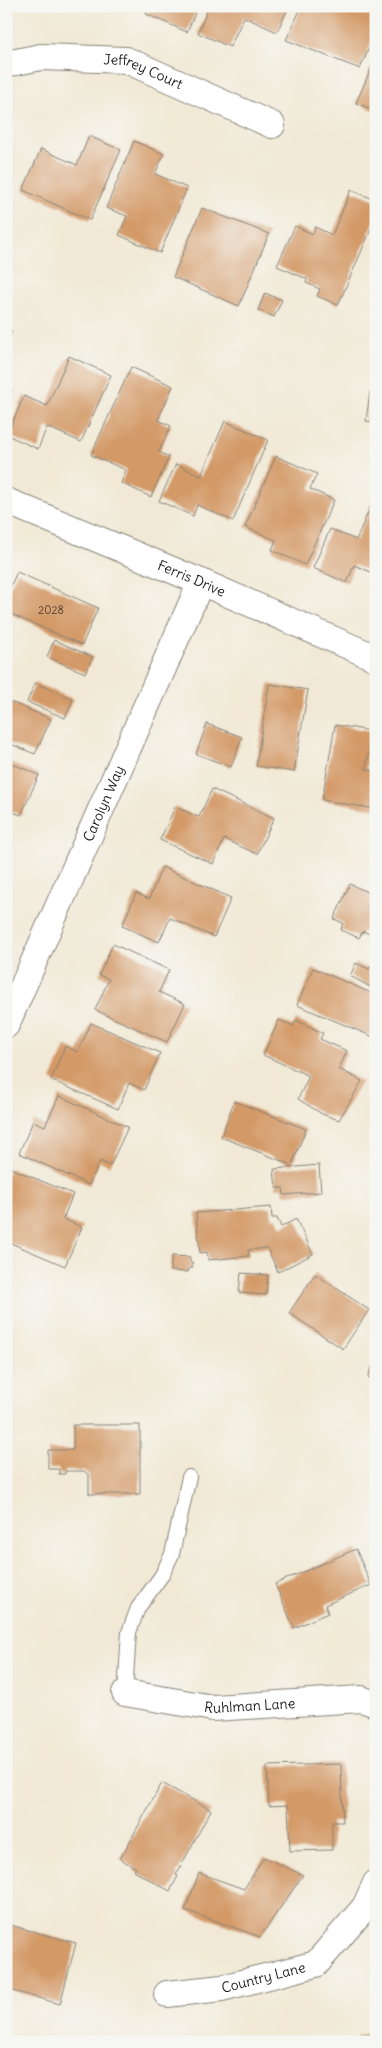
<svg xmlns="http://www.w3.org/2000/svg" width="382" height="2048" viewBox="0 0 382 2048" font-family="Delius,sans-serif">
  <rect width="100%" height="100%" fill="#f6f6f2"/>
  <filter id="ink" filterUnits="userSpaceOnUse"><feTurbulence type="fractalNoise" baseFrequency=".02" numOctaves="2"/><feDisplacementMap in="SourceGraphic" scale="10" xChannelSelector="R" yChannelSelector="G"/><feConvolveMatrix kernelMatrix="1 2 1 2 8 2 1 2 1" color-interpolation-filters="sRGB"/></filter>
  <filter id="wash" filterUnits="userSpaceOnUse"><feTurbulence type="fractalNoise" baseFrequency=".0096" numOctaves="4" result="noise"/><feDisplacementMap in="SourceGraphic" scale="20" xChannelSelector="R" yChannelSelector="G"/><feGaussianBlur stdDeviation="1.12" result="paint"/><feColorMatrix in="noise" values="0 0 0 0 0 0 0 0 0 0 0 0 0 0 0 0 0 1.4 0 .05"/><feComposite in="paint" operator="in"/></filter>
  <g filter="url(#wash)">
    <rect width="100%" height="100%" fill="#f1e9d5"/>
    <g id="blocks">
      <path fill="#d39966" d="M149 6H198L187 32 146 14Z
        M209 6H289L277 32 244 17 230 47 198 33Z
        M302 6 376 7V32L360 69 286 40Z
        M376 57V111L356 103Z
        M89 136 121 150 90 220 23 190 41 149 77 165Z
        M134 141 164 154 155 174 187 188 160 253 119 235 127 216 106 208Z
        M351 190 376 200V218L338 305 317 296 320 289 306 283 307 279 277 266 295 226 313 234 315 227 332 235Z
        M202 208 269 234 239 306 173 277Z
        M265 293 282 300 274 317 258 310Z
        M6 328 12 331 6 345Z
        M69 356 111 375 81 442 47 427 38 449 7 435 24 396 47 406Z
        M131 367 173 386 158 420 171 426 159 452 169 457 151 497 121 483 126 470 91 455Z
        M6 387 12 390 6 405Z
        M370 392 376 393V422L366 421Z
        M225 421 268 440 233 521 197 505 193 516 159 501 176 464 201 476Z
        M276 456 317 474 310 489 334 500 305 565 272 550 276 540 245 527Z
        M376 494V574L354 565 347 583 313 568 330 529 356 540Z
        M17 572 98 608 82 645 6 612V596Z
        M54 640 93 657 85 673 47 657Z
        M35 683 73 699 65 718 27 702Z
        M269 684 308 690 294 772 256 766Z
        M6 700 51 719 35 754 6 742Z
        M207 724 242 737 231 767 196 754Z
        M335 725 372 731 366 769 376 771V809L322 800Z
        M6 761 39 775 21 815 10 811 6 819Z
        M212 789 274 818 257 854 224 839 213 864 160 840 175 807 199 817Z
        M162 867 231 898 214 937 170 918 159 942 122 926 136 893 149 899Z
        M350 884 376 896V937L363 931 359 938 341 930 343 923 334 919Z
        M113 944 169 970 159 992 185 1004 167 1042 95 1010 109 979 99 975Z
        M356 963 369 969 370 967 376 969V990L350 976Z
        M313 968 376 995V1038L297 1005Z
        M279 1020 293 1026 296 1020 323 1033 320 1039 347 1051 339 1069 362 1081 339 1120 322 1114 298 1099 309 1076 263 1055Z
        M91 1023 160 1053 144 1090 129 1083 118 1109 51 1080 65 1046 78 1052Z
        M59 1096 128 1127 110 1166 100 1161 89 1185 19 1153 33 1121 45 1126Z
        M234 1101 306 1129 292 1165 221 1137Z
        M319 1165 321 1192 284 1195 283 1188H276L274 1169Z
        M10 1168 73 1194 63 1219 82 1227 65 1266 6 1241V1176Z
        M271 1207 272 1218H277L281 1227 296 1219 313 1254 278 1272 267 1248 248 1250 249 1256 208 1260 207 1252 200 1253 196 1213Z
        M172 1256 190 1257V1262L193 1263 192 1268H189L188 1272 170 1271Z
        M241 1273 268 1275 266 1295 239 1293Z
        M315 1274 369 1310 343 1349 289 1313Z
        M376 1358V1381L368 1377Z
        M73 1425H140V1494H89V1475L84 1471H65V1474H59V1469H48V1450H73Z
        M356 1549 371 1585 325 1605 328 1613 294 1628 275 1584Z
        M341 1764 343 1822H332V1850L290 1851 288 1805 269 1806 267 1766Z
        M162 1783 211 1810 176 1875 178 1876 170 1891 134 1871 136 1868 120 1859Z
        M264 1857 303 1875 260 1937 185 1910 199 1873 244 1889Z
        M6 1924 76 1943 60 2004 6 1989 9 1971 6 1970Z
        M376 2032V2042H358L357 2036Z"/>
    </g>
  </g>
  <g filter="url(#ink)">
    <use href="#blocks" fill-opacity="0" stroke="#868278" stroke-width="1"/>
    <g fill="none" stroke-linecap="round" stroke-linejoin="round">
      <g stroke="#868278" stroke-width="16">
        <path id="service" d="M125 1693 129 1632 138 1608 162 1575 172 1554 189 1477"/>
      </g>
      <g stroke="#868278" stroke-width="28">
        <g id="minor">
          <path id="s1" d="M6 64 41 57 126 60 272 125"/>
          <path id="s2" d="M6 501 201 582 376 658"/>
          <path id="s3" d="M6 1025 201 582"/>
          <path id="s4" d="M125 1693 213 1708 361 1699 376 1704"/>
          <path id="s5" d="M167 1994 222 1988 316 1964 365 1907 376 1883"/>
        </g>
      </g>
      <use href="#service" stroke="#fff" stroke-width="14"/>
      <use href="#minor" stroke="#fff" stroke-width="26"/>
    </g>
  </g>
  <g text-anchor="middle" stroke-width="4" stroke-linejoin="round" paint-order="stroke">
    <g font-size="11" fill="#4a3b2e">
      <text x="51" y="614">2028</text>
    </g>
    <g font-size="14" fill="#1c1c1c" stroke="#f6f6f2">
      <text dy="5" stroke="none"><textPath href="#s1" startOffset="140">Jeffrey Court</textPath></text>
      <text dy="5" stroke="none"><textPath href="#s2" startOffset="201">Ferris Drive</textPath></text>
      <text dy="5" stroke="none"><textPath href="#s3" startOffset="242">Carolyn Way</textPath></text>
      <text dy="5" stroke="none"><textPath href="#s4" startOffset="126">Ruhlman Lane</textPath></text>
      <text dy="5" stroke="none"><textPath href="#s5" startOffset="98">Country Lane</textPath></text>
    </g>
  </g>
  <rect width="382" height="2048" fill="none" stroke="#f6f6f2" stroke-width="25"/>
</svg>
